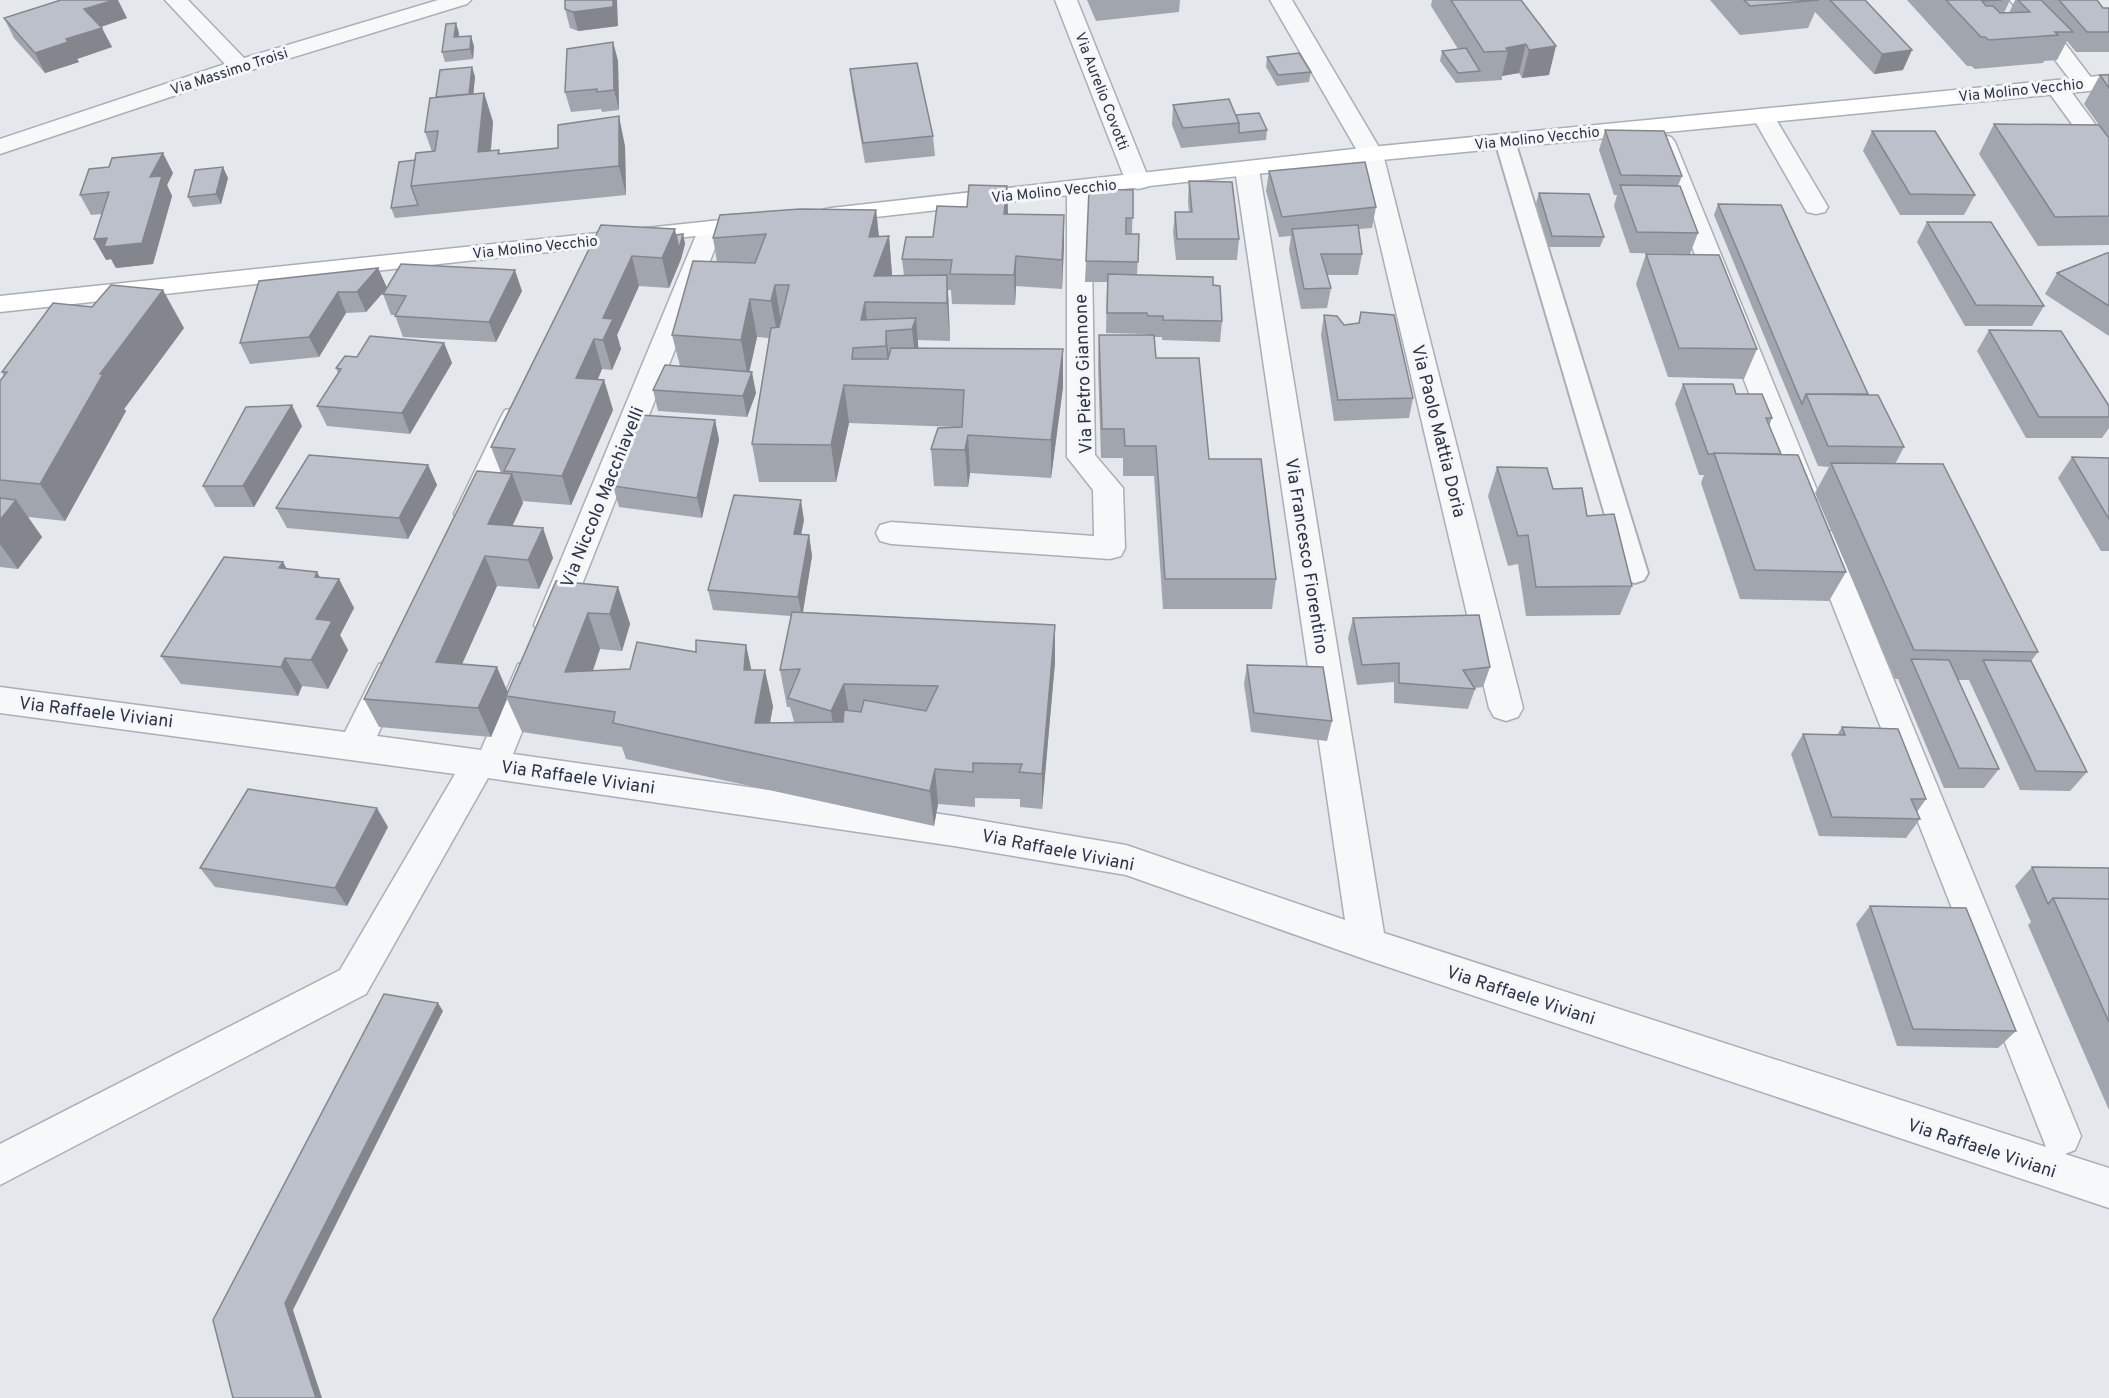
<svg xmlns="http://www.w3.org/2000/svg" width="2109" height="1398" viewBox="0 0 2109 1398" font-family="Overpass,sans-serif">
  <rect width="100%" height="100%" fill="#e4e7ec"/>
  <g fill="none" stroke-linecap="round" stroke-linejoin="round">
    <g stroke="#a9aeb7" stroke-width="4">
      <path id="lane" d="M1505 135 1512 137 1515 141 1648 573 1644 580 1635 583 1626 580 1622 573 1495 141 1498 137Z"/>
    </g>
    <g stroke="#a9aeb7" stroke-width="3">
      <path id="street" d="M165 0H188L244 58 438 0H471L467 4 248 71 0 154V139L225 64Z
        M1055 0H1077L1150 182 1147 187 1138 189 1129 187 1126 182Z
        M1270 0H1292L1383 154 1523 708 1518 717 1506 721 1494 717 1489 708 1359 154Z
        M2010 0H2032L2096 84 2093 89 2085 91 2077 89Z
        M2056 80 2064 82 2109 143V166L2101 164 2045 87 2048 82Z
        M1763 109 1771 111 1774 116 1828 207 1825 212 1816 214 1807 212 1804 207 1752 116 1755 111Z
        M1663 135 1671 137 1675 142 1819 495 1814 502 1804 505 1794 502 1789 495 1651 142 1655 137Z
        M1247 162 1255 164 1259 169 1384 933 2046 1147 1807 540 1811 532 1822 529 1833 532 2081 1136 2075 1150 2065 1154 2109 1168V1208L1367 960 1126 875 954 846 488 778 366 994 0 1185V1144L340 970 455 774 0 713V687L345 732 379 664 391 661 403 664 407 673 377 736 481 750 518 664 530 661 542 664 546 673 513 754 954 816 1126 845 1345 920 1235 169 1239 164Z
        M1079 181 1088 183 1091 188 1095 455 1123 488 1125 548 1121 556 1110 559 891 544 880 541 876 533 880 525 891 522 1094 536 1093 490 1067 457V188L1070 183Z
        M711 221 720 223 723 228 566 625 561 633 550 637 539 633 534 625 699 228 702 223Z
        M515 408 525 410 529 417 484 514 480 521 469 524 458 521 454 514 501 417 505 410Z"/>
    </g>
    <g stroke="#a9aeb7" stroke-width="3">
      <path id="secondary" d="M2109 75V89L1371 161 831 222 822 220 819 215 822 210 831 208 1371 147Z
        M759 216 768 218 771 223 768 228 0 312V296Z"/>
    </g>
    <use href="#lane" fill="#f7f8fa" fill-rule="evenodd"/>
    <use href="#street" fill="#f7f8fa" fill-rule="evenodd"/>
    <use href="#secondary" fill="#fff" fill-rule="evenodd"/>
  </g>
  <path fill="#a1a5ae" d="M1087 0H1180L1179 12 1096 21Z
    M1432 0H1521L1549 75 1522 78 1519 73 1502 76V80L1456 83 1440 61 1442 51 1458 49 1431 6Z
    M1710 0H1865L1903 70 1874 74 1815 12 1808 28 1740 35Z
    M1907 0H2010L2004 13H2009L2015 0H2097L2103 8H2109V52H2076L2067 41 2057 60 2044 61 2043 63 1975 69 1971 66H1967Z
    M565 9 618 26 578 31 570 28Z
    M4 18H127L101 27 112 47 77 59 79 62 45 73 14 38Z
    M459 33V37L474 46 473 59 445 62 442 52Z
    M613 42 618 61 619 110 602 112 601 109 571 112 565 92Z
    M1267 57 1311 72 1309 82 1277 86 1266 67Z
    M472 67 475 77 473 94 484 93 493 122 491 151 499 150 500 154 625 146 626 195 395 218 391 208 415 160 432 152 425 132 436 97Z
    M850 69 933 136 935 156 865 163 852 89Z
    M2100 75H2109V245L2038 246 1979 154 1994 124 2099 125 2084 104Z
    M1173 105 1236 115 1267 130 1266 140 1181 148 1172 125Z
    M1605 130 1682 176 1678 186 1698 233 1690 254 1630 253 1614 206 1617 195H1614L1599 150Z
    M1872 131 1975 195 1964 215H1900L1863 151Z
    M1269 171 1376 207 1372 228 1359 229 1362 254 1358 275H1327L1331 288 1327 308 1301 309 1289 250 1291 236 1279 237 1266 191Z
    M173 173 167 185 172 196 153 264 116 268 111 259 106 260 102 214 91 215 80 195Z
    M228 178 221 204 193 207 188 197Z
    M1189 181 1239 239 1237 260H1176L1173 232 1175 212H1189L1188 202Z
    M1007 186 1008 214 1064 245 1062 289 1016 286 1015 305 952 304 951 290H948L950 341 918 340V348L1063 349V387L1051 478 970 473 968 487 934 486 931 449 956 427 849 423 836 482H759L752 444 769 338 757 337 749 372 756 393 747 417 658 411 653 390 680 366 672 335 717 262 713 238 876 210 879 237 889 236 892 274 891 276H904L902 259 933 237 967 207Z
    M1133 190 1132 234H1139L1137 275 1213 285 1222 321 1220 342 1162 340V337H1154L1156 358 1209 459 1276 579 1272 609H1163L1154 476H1123V458H1101L1098 365 1099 335H1146V334L1106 333 1107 282H1085L1086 261Z
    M1539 193 1604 237 1600 247H1549L1536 203Z
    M1718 204 1868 394 1904 447 1895 464 2038 652 2031 661 2087 772 2070 791 2020 790 1969 680H1958L1999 769 1984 788H1944L1898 679H1895L1815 493 1829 467 1818 466 1714 215Z
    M1927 222 2044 306 2032 326H1965L1917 242Z
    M601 225 676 235 683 234 685 244 681 259 669 288 639 286 617 335 621 349 612 370 602 369 598 379 604 380 613 410 571 505 522 501 523 503 512 526 543 528 553 558 539 589 497 586 462 664 508 692 556 581 618 587 630 624 622 651 600 649 593 671 630 669 696 652 746 645 751 670 773 706 770 723 794 722 790 707H787L780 670 791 616 713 610 708 590 804 520 801 535H809L812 556 803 612 1055 625V662L1042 809 1020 807V799L975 798V807L938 804 934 826 626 759 622 747 522 732 507 699 491 737 379 727 364 699 501 473 491 447Z
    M2109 253V336L2045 294 2057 273Z
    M1646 254 1757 349 1744 379 1668 377 1636 284Z
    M378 268 387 288 366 312 346 313 319 357 250 364 240 343Z
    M522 291 496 342 403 337 395 315H391L383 294Z
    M1361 312 1413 398 1409 418 1334 421 1321 335 1324 315 1344 325 1359 323Z
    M184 328 124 409 126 411 65 521 28 517 42 537 18 569 0 567V381L4 376 2 372Z
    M1989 330 2109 406V428L2102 438H2026L1977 351Z
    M444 343 452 363 410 434 327 426 317 406 338 373 336 368 357 357Z
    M1683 384 1736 394 1772 418 1769 426 1781 454 1846 572 1829 601 1740 599 1701 483 1704 475H1699L1675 404Z
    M715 420 719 440 702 518 619 507 613 486Z
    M302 426 254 507H215L203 486Z
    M2072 457 2109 458V551H2101L2058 478Z
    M428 465 437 485 408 539 287 528 276 508Z
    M1497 467 1553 489 1587 516 1632 586 1620 615 1526 616 1518 564 1508 566 1488 496Z
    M287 569 320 577 339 579 354 608 340 635 348 650 328 689 302 686 298 696 181 684 161 656Z
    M1353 618 1490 667 1483 687 1474 688 1475 689 1468 709 1394 703V682L1357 685 1348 638Z
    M1247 665 1332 721 1327 741 1251 732 1244 684Z
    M1842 727 1926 799 1917 812 1920 819 1906 838 1819 836 1791 754 1803 734 1837 735Z
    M388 827 347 906 215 887 200 868Z
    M2032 867 2109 868V1110L2028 925 2031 922 2015 886Z
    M1870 906 2016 1031 1998 1048 1897 1046 1856 924Z"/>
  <path fill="#83868d" d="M114 0H118L127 18 94 29 84 9Z
    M613 0H617L618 26 578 31 573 12Z
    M456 23 459 33 457 47 454 37Z
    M102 28 112 47 77 59 79 62 45 73 35 53 66 39Z
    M471 36 474 46 473 59 470 49Z
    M613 42 618 61 619 110 614 90Z
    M1526 44 1519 73 1502 76 1508 51 1506 48Z
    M1556 46 1549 75 1522 78 1529 50Z
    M1912 50 1903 70 1874 74 1882 54Z
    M472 67 475 77 472 108 469 97Z
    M484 93 493 122 488 178 478 152Z
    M619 116 625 146 626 195 619 166Z
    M163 153 173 173 167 185 172 196 153 264 116 268 111 259 106 260 94 239 150 177Z
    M223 167 228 178 221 204 216 194Z
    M1007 186 1008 215 1004 214Z
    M876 210 880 247 869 237Z
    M1064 215V245L1062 289V260Z
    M675 229 679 249 683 234 685 244 681 259 669 288 662 258Z
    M889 236 892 274 882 302 874 276Z
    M632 256 639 286 617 335 621 349 612 370 603 340V318Z
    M1016 256V286L1015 305 1014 275Z
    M378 268 387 288 366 312 357 292Z
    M515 270 522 291 496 342 489 322Z
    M947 275 949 313 950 341 947 303Z
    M775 285 781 322 778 338 771 301Z
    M163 290 184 328 124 409 126 411 65 521 40 484 100 374Z
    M338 292 346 313 319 357 309 337Z
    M750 299 757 337 748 378 741 340Z
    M865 302 869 340 861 320Z
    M916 318 919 356 916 367 912 329Z
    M886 331 890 369V384L886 346Z
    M594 339 602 369 585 408 576 378Z
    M444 343 452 363 410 434 402 413Z
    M1063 349V387L1051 478V440Z
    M752 372 756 393 747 417 743 396Z
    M604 380 613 410 571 505 562 476Z
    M844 385 849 423 836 482 831 445Z
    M292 405 302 426 254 507 243 486Z
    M715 420 719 440 702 518 697 498Z
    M968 435 970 473 968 487 965 450Z
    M428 465 437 485 408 539 399 518Z
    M512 474 523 503 500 553 488 524Z
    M0 497 9 509 16 500 42 537 18 569 0 544Z
    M801 500 804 520 797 554 794 534Z
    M543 528 553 558 539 589 528 560Z
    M809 535 812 556 802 617 798 597Z
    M485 556 497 586 450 691 436 662Z
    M283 562 299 591 279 568Z
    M317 572 330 596 339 579 354 608 340 635 348 650 328 689 311 660 316 619 315 577Z
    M618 587 630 624 622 651 610 614Z
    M588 613 600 649 580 707 565 672Z
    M1055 625V662L1042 809V774Z
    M746 645 754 682 744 670Z
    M285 658 302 686 298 696 281 667Z
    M497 667 509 695 506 696 507 699 491 737 478 708Z
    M765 670 773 706 764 756 755 723Z
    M844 684 850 720 837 747 831 711Z
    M935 769 938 804 934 826 930 791Z
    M377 808 388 827 347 906 335 888Z
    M438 1003 443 1011 293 1310 322 1398H316L285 1303Z"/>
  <path fill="#bbc0ca" stroke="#83868d" stroke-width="1.5" d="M61 0H114L84 9 102 28 66 39 68 42 35 53 4 18Z
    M565 0H613V7L573 12 565 9Z
    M1451 0H1521L1556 46 1529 50 1526 44 1506 48 1508 51 1484 52Z
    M1744 0H1819L1750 6Z
    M1830 0H1865L1912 50 1882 54Z
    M1946 0H2002L1982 1 1986 6H1993L2000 13 2030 12 2018 0H2041L2073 32H2055L2058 35 1989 40 1985 37H1981Z
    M2059 0H2097L2103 8H2109V32H2087Z
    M456 23 454 37 471 36 470 49 442 52 446 24Z
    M613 42 614 90 597 92V89L565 92 567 49Z
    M1466 48 1480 71 1458 73 1442 51Z
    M1299 53 1311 72 1278 75 1267 57Z
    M917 63 933 136 863 143 850 69Z
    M472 67 469 94 436 97 440 70Z
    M2100 75H2109V88Z
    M484 93 478 152 499 150 498 154 558 148V125L619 116V166L411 186 416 153 435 151 438 131 425 132 430 98Z
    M1229 99 1239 123 1183 128 1173 105Z
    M1259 113 1267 130 1239 133V123L1236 115Z
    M1994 124 2099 125 2109 138V216L2055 217Z
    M1605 130 1664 131 1682 176 1621 175Z
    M1872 131H1935L1975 195 1910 194Z
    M163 153 150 177 162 176 142 243 104 247 107 238 94 239 109 192 80 195 89 169 109 167 112 158Z
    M415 160 411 186 418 205 391 208 399 162Z
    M1365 162 1376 207 1282 217 1269 171Z
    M223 167 216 194 188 197 195 170Z
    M1189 181 1232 182 1239 239H1177L1175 212H1192Z
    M969 185 1007 186 1004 214 1064 215 1062 260 1016 256 1014 275 950 274 952 260 902 259 906 237H933L937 206 967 207Z
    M1620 185 1680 186 1698 233 1637 232Z
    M1089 189 1133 190V218H1126V234H1139L1138 262 1086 261Z
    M1539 193 1589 194 1604 237 1552 236Z
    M1718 204 1781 205 1868 394H1806L1802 404Z
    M800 209 876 210 869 237 889 236 874 276 947 275V303L865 302 861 320 916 318 912 329 886 331V346L853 348 852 359H888L891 348 1063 349 1051 440 968 435 965 450 931 449 938 428 962 427 964 390 844 385 831 445 752 444 771 328 779 327 789 285H775L771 301 750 299 741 340 672 335 693 261 755 263 766 234 713 238 720 215Z
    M1927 222H1991L2044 306 1976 305Z
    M601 225 675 229 662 258 632 256 603 318 613 319 603 340 594 339 576 378 604 380 562 476 504 471 515 449 491 447Z
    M1358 225 1362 254H1321L1331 288 1304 289 1292 229Z
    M683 234 679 249 676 235Z
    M2107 253H2109V306L2057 273Z
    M1646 254 1719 255 1757 349 1679 348Z
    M401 264 515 270 489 322 395 316 406 296 383 294Z
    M378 268 357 292H338L309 337 240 343 259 281Z
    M1108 274 1213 277V285L1220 286 1222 321 1163 320V316H1148L1147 313H1107Z
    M111 285 163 290 100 374H103L40 484 0 480V381L7 372H2L53 303 92 307Z
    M1361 312 1394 315 1413 398 1338 400 1324 315 1337 316 1344 325 1359 323Z
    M1989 330 2061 331 2109 406V417H2039Z
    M1099 335H1154L1156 358H1199L1209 459H1261L1276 579H1165L1156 446H1125L1124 429H1102Z
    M370 336 444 343 402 413 317 406 341 369 336 368 345 356 357 357Z
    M665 365 752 372 743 396 653 390Z
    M1683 384H1733L1736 394H1762L1772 418H1766L1781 454 1714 453V454H1708Z
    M1806 394 1878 395 1904 447 1828 446Z
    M292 405 243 486H203L246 407Z
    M640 415 715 420 697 498 613 486Z
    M1714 453 1798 455 1846 572 1755 570Z
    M309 455 428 465 399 518 276 508Z
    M2072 457 2109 458V519Z
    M1831 463 1943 464 2038 652 1914 650Z
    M1497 467 1547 468 1553 489 1582 488 1587 516 1614 514 1632 586 1536 587 1528 535 1518 536Z
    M477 471 512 474 488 524 543 528 528 560 485 556 436 662 497 667 478 708 364 699Z
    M734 495 801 500 794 534 809 535 798 597 708 590Z
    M0 498 16 500 0 520Z
    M224 557 283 562 279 568 317 572 315 577 339 579 316 619 332 621 311 660 285 658 281 667 161 656Z
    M556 581 618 587 610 614 588 613 565 672 630 669 637 642 696 652V640L746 645 744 670H765L755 723 843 722 844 710 861 712 864 700 926 711 938 686 844 684 831 711 788 698 800 669 780 670 792 612 1055 625 1042 774 1019 772 1022 764 973 763V772L935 769 930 791 613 723 615 712 506 696Z
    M1479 615 1490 667 1463 670 1475 689 1399 683V663L1362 665 1353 618Z
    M1911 659 1949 660 1999 769 1959 768Z
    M1983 660 2031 661 2087 772 2036 771Z
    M1247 665 1323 667 1332 721 1254 713Z
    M1842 727 1898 729 1926 799H1911L1920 819 1832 817 1803 734 1845 735Z
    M248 789 377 808 335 888 200 868Z
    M2032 867 2109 868V899L2053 898 2048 904Z
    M2053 898 2109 899V1022Z
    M1870 906 1966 908 2016 1031 1913 1029Z
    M384 994 438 1003 285 1303 316 1398H233L213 1320Z"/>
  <g text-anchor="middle" stroke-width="6" stroke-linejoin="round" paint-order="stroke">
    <g font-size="15" fill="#2b3445" stroke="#f4f6f9">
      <text transform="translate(229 71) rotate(-18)" y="5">Via Massimo Troisi</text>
      <text transform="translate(2021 90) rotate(-6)" y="5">Via Molino Vecchio</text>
      <text transform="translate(1102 91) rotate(69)" y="5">Via Aurelio Covotti</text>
      <text transform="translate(1537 138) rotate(-6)" y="5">Via Molino Vecchio</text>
      <text transform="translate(1054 191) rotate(-6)" y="5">Via Molino Vecchio</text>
      <text transform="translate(535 247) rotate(-6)" y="5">Via Molino Vecchio</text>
    </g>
    <g font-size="18" fill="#2b3445" stroke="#f4f6f9">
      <text transform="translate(1083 374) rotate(-92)" y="6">Via Pietro Giannone</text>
      <text transform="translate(1439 431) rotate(76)" y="6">Via Paolo Mattia Doria</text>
      <text transform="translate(602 497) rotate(-68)" y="6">Via Niccolo Macchiavelli</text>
      <text transform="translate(1307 556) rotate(81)" y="6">Via Francesco Fiorentino</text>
      <text transform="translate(96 712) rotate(7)" y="6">Via Raffaele Viviani</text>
      <text transform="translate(578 777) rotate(8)" y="6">Via Raffaele Viviani</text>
      <text transform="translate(1058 850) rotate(11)" y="6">Via Raffaele Viviani</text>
      <text transform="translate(1521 995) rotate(18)" y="6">Via Raffaele Viviani</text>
      <text transform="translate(1982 1148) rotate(18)" y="6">Via Raffaele Viviani</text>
    </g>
  </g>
</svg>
